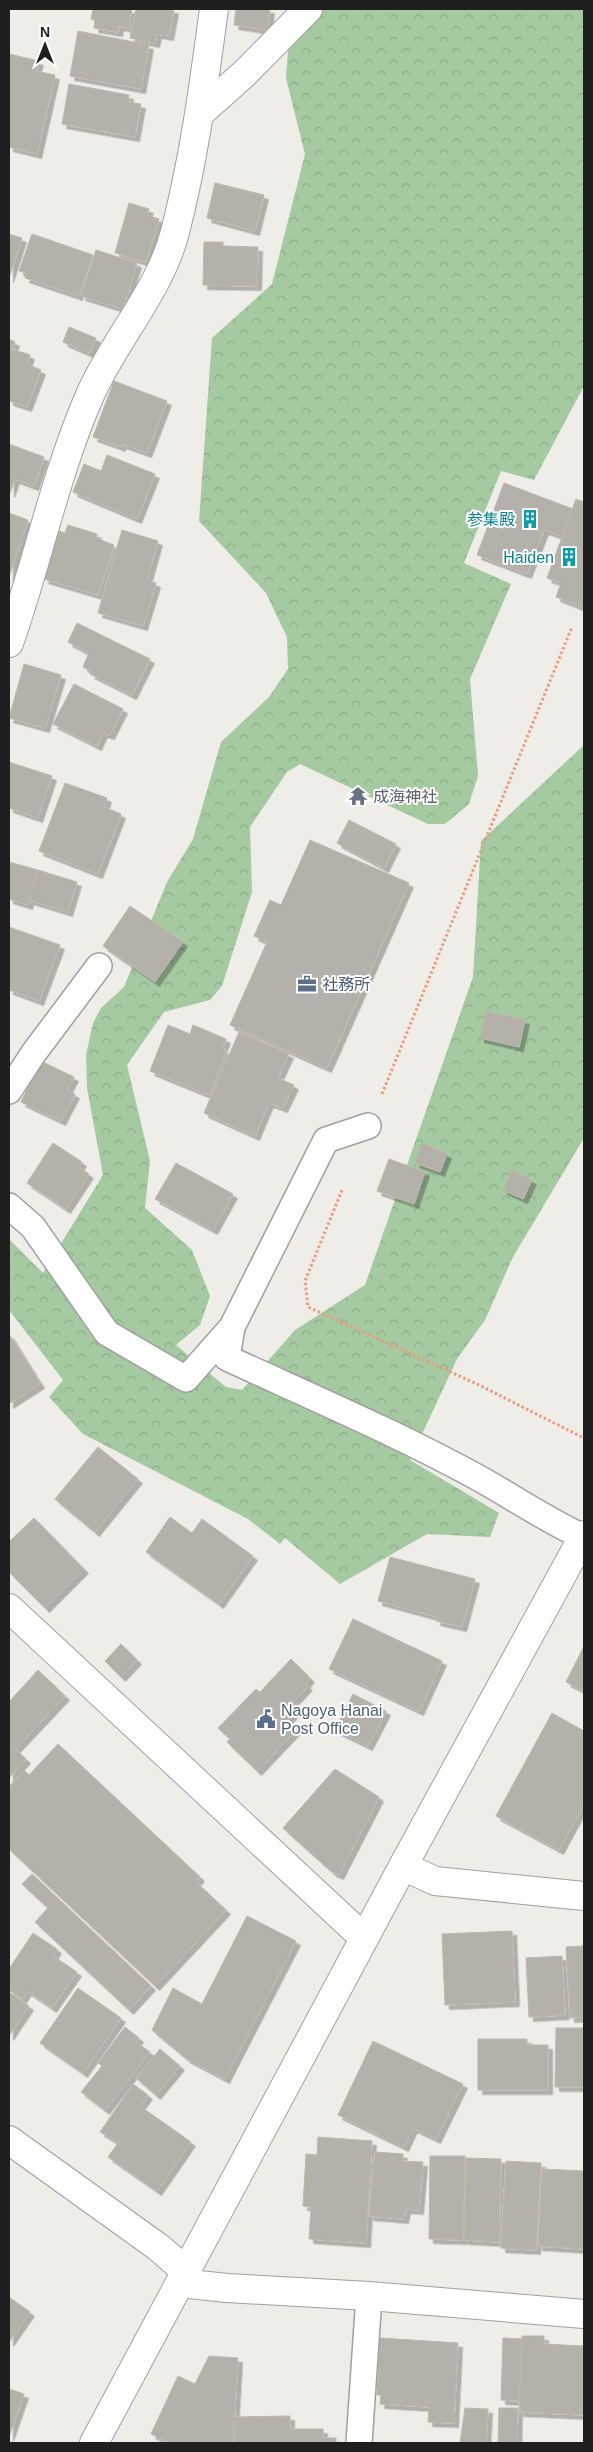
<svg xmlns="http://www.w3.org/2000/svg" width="593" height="2452" viewBox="0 0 593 2452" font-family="Arial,'Noto Sans JP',sans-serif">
  <defs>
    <pattern id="forest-crowns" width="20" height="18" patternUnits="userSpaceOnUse" patternTransform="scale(1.25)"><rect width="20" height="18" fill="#a5c9a1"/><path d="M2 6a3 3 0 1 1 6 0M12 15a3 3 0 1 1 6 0" fill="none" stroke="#8eac8a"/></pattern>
    <filter id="shadow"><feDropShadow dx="4.5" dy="4.5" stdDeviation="0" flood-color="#0004"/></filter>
  </defs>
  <rect width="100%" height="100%" fill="#efede7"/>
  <path fill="url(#forest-crowns)" d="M318 9H584V386L534 480 501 471 464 563 511 584 470 679 478 776 469 804 445 824H428L300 764 287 772 250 827 252 892 222 986 210 1000 164 1012 127 1065 150 1161 145 1208 192 1250 210 1296 200 1325 176 1345 226 1387 242 1390 295 1330 365 1285 473 977 481 841 584 745V1138L513 1257 485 1320 457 1359 410 1460 499 1513 490 1537 427 1534 340 1584 285 1538 280 1544 248 1519 83 1434 49 1397 63 1380 9 1310V1239L43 1273 103 1175 87 1088 86 1055 93 1023 101 1008 124 987 167 882 193 839 221 742 269 697 288 669 287 637 266 593 199 521 212 338 272 284 305 154 286 78 289 38Z"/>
  <path fill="#b4b0aa" stroke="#beb7ab" filter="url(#shadow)" d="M93 9H132L128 28 119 26 118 32 94 28 95 20 91 19Z
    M136 9H174L169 36 157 34 155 43 130 38Z
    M236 9H270L267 30 234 25Z
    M78 31 149 45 141 89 70 76Z
    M9 54 39 61 36 71 55 75 37 154 9 147Z
    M69 84 129 95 128 102 141 104 135 137 62 124Z
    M215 183 264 195 255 231 207 218Z
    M129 203 149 209 147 215 159 219 146 262 115 253Z
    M9 234 22 238 9 278Z
    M32 234 93 255 78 296 25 278 26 273 19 271Z
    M204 242H223V246L258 247 257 286 203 285Z
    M96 250 137 263 123 309 81 296Z
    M69 327 96 338 89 353 63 342Z
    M9 339 15 342 12 349 30 355 27 364 41 370 27 407 9 401Z
    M114 381 167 401 147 453 122 444 121 447 93 437Z
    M9 444 44 457 34 486 15 479 10 493Z
    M107 455 155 474 137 519 73 492 84 464 101 471Z
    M504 483 573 509 562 536 544 530 527 574 477 555Z
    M576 499 584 502V608L556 597 561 583 547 578Z
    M9 513 28 520 9 577Z
    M68 525 97 534 96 538 114 545 98 595 44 579 59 531 65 533Z
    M122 530 158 541 147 580 156 583 143 626 98 613Z
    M77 623 150 659 132 695 90 674 92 672 83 667 89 653 68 642Z
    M24 664 61 675 45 728 9 718Z
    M74 684 123 709 110 735 103 733 97 746 53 724Z
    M9 762 52 776 38 818 9 808Z
    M65 783 107 798 104 807 121 814 98 874 39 851Z
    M349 820 396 844 384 868 337 843Z
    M310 840 409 883 327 1068 230 1025 267 942 254 936 270 900 281 905Z
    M9 862 38 870 28 905 9 899Z
    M38 870 77 882 68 912 29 900Z
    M130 906 183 942 155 982 103 946Z
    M9 927 60 945 39 1001 9 990Z
    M486 1011 525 1020 519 1047 480 1038Z
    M168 1025 190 1034 193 1025 226 1039 222 1049 227 1051 209 1095 150 1071Z
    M239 1032 289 1054 278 1078 294 1085 283 1108 269 1103 255 1136 204 1113Z
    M41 1061 74 1077 67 1090 75 1094 61 1121 21 1102Z
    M53 1143 82 1162 79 1167 89 1174 66 1209 27 1183Z
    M422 1143 447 1154 440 1172 415 1163Z
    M389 1159 425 1172 414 1204 377 1191Z
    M176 1163 233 1194 213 1230 155 1199Z
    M512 1171 532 1180 523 1199 503 1190Z
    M9 1334 40 1384 9 1404Z
    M98 1447 138 1479 95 1532 55 1499Z
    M170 1517 192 1533 202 1519 253 1556 219 1604 146 1552Z
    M34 1518 84 1569 45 1608 9 1572V1542Z
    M390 1557 475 1579 462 1627 436 1621 437 1617 378 1601Z
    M353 1619 442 1661 419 1711 329 1669Z
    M121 1644 137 1660 121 1677 105 1661Z
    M584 1646V1691L566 1682Z
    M291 1659 310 1678 305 1684 308 1686 294 1701 300 1707 288 1719 297 1729 257 1771 227 1742 230 1739 218 1728 256 1689 260 1692Z
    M38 1670 65 1696 15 1749 26 1759 9 1778V1702Z
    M353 1694 386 1711 368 1746 335 1730Z
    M552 1713 584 1731V1804L559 1850 496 1816Z
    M58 1744 200 1877 196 1882 226 1910 155 1986 9 1849V1787L24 1770 29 1775Z
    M335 1769 379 1797 339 1875 332 1872 283 1828Z
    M32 1874 151 1986 129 2010 35 1922 48 1908 22 1884Z
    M247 1916 296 1941 225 2079 187 2059 152 2030 173 1988 202 2004Z
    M512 1931 515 2002 445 2005 442 1934Z
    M33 1933 57 1949 53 1956 77 1972 52 2008 27 1991 22 1999 9 1990V1969Z
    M584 1946V2017L570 2018 566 1947Z
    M562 1956 565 2015 529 2017 526 1958Z
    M78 1988 121 2018 83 2073 40 2043Z
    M9 1992 29 2006 9 2036Z
    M125 2027 139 2038 136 2042 150 2052 105 2110 81 2092 102 2066 98 2063Z
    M556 2028H584V2087H555Z
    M478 2039H527V2045H548V2090H478Z
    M373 2041 463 2084 436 2139 413 2128 404 2147 338 2115Z
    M160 2049 180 2066 156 2095 136 2078Z
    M133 2084 148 2095 140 2106 191 2142 157 2191 108 2157 118 2143 100 2132Z
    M318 2137 372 2141 366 2243 309 2239 311 2207 303 2206 306 2154 317 2155Z
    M375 2152 403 2154V2161L423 2162 419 2210 406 2209 404 2219 369 2216Z
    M430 2156H465L463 2240 429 2239Z
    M466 2158 501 2159 499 2242 464 2240Z
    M506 2161 541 2163 536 2250 501 2248Z
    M542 2169 584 2171V2249L538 2246Z
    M9 2297 30 2312 9 2342Z
    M522 2336H544V2344L584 2346V2415L519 2412Z
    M380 2338 458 2343 454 2423 428 2422 429 2407 380 2404 381 2395H377Z
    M503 2338 522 2339 519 2401 501 2400Z
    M209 2356 238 2358 233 2443H171L151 2434 178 2376 195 2384Z
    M9 2389 24 2394 9 2437Z
    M465 2408 488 2409 486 2443H460Z
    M499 2408H518L517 2443H498Z
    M290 2416V2429H323V2438H336V2443H235L234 2417Z"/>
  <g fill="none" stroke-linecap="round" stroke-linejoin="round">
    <g stroke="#a0a0a0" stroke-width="28">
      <path id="service" d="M9 1091 33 1054 99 966
        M9 1206 33 1227 107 1333 186 1379 232 1327 326 1140 368 1126
        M232 1327 227 1358C314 1398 401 1435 484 1481 517 1500 549 1521 583 1537
        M359 2443 369 2296"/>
    </g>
    <g stroke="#a0a0a0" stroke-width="30">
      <path id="minor" d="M199 114 245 73 308 9
        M9 643C38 561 55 475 90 395 114 340 160 291 175 232 194 159 204 83 214 9
        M9 1608 364 1938
        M9 2140 158 2247 186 2271
        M180 2283 227 2288 369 2296 584 2314"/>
    </g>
    <g stroke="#a0a0a0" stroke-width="30">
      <path id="tertiary" d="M403 1866 584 1535
        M94 2443 403 1866 435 1881 584 1896"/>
    </g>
    <path stroke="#e99c7e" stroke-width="3" stroke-dasharray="2.5 2.5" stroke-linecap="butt" d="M382 1094 572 627
      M342 1190 305 1281 308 1307 477 1384 584 1438"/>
    <use href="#service" stroke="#fff" stroke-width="25"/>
    <use href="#minor" stroke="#fff" stroke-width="28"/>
    <use href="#tertiary" stroke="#fff" stroke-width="28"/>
  </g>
  <defs>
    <g id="building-bare" transform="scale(1.5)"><path d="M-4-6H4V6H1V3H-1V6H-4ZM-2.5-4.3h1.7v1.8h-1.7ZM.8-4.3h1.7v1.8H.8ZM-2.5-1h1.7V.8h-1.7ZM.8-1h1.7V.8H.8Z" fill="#0f9aa8" stroke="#fff" stroke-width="2.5" paint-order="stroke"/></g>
    <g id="temple-bare" transform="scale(1.5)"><path d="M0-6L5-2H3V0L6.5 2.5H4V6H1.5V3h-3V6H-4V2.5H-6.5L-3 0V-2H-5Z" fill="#6b7280" stroke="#fff" stroke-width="2.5" paint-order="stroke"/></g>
    <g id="office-bare" transform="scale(1.5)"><path d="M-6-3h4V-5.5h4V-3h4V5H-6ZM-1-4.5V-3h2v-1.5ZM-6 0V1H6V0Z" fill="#5c6f8a" stroke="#fff" stroke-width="2.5" paint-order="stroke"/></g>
    <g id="civic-bare" transform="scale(1.5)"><path d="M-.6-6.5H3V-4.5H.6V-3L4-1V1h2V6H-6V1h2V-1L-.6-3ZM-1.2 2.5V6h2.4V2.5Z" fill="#5c6f8a" stroke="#fff" stroke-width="2.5" paint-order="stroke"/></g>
  </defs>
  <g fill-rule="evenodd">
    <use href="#building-bare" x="530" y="519"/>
    <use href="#building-bare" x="569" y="557"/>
    <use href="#temple-bare" x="358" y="796"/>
    <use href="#office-bare" x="307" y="984"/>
    <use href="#civic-bare" x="266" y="1719"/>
  </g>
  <g text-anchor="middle" stroke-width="4" stroke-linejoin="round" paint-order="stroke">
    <g font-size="16" fill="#0d838f" stroke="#fff" text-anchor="end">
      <text x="515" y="525">参集殿</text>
      <text x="554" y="563">Haiden</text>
    </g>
    <g font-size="16" fill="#5b616d" stroke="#fff" text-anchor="start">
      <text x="373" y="802">成海神社</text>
    </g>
    <g font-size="16" fill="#4e5e75" stroke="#fff" text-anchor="start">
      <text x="322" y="990">社務所</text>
      <text x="281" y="1716">Nagoya Hanai<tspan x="281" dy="18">Post Office</tspan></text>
    </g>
  </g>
  <rect width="593" height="2452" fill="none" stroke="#1f1f1f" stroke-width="20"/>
  <g transform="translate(45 45)" stroke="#ffffff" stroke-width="4" paint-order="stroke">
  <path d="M0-4L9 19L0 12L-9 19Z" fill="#1f1f1f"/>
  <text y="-8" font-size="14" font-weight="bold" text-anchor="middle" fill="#1f1f1f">N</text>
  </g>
</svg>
